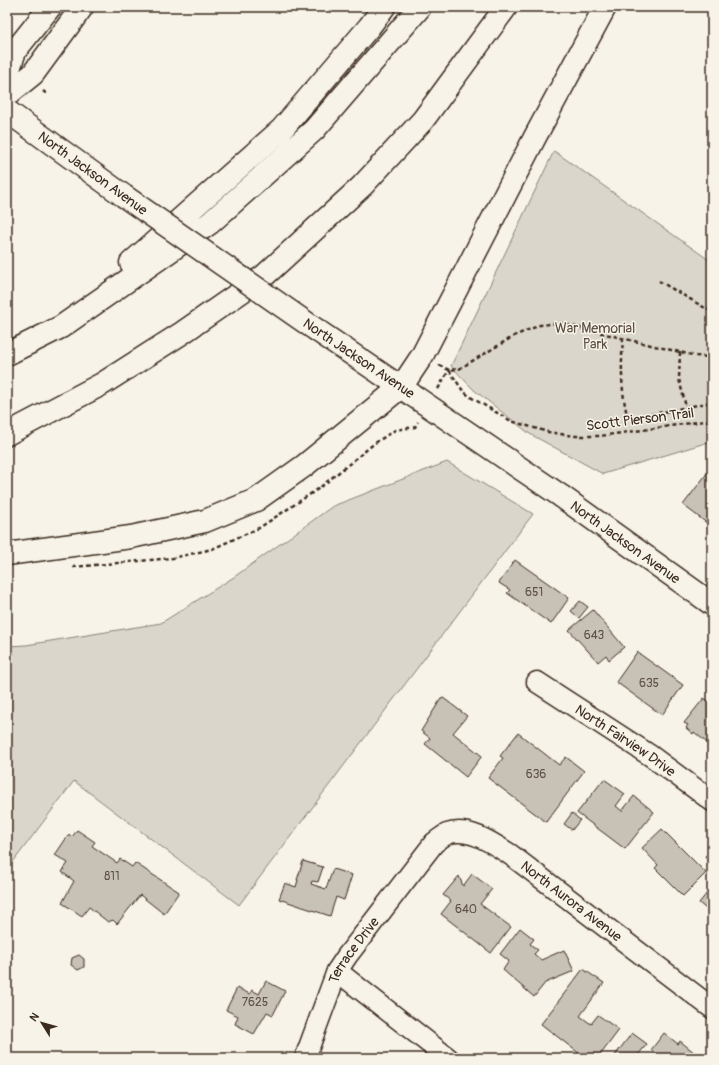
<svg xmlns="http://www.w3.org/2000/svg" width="719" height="1065" viewBox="0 0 719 1065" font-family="Pangolin,sans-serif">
  <rect width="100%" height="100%" fill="#f7f3e8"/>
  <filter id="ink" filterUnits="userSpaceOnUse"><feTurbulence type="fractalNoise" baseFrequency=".025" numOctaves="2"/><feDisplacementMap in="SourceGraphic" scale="8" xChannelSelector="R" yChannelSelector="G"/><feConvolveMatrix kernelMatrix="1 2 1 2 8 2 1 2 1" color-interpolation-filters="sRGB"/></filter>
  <g filter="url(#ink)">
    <path fill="#dbd6cb" stroke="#8b8074" d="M554 151 712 262V441L603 474 530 434 474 390 451 366Z
      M447 462 533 514 239 905 74 781 7 870V646L26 645 161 623 234 577 333 506Z"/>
    <path fill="#c8c1b6" stroke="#3b2a1e" d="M708 472 712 475V527L683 505Z
      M515 560 569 598 551 624 507 593 510 590 499 583Z
      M580 601 588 607 579 618 571 611Z
      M593 610 624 647 609 660 606 655 598 662 569 630Z
      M637 652 683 685 662 715 616 682Z
      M442 697 467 716 453 733 482 756 466 777 425 744 430 738 421 731Z
      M704 698 712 704V747L694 732 693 734 686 728 688 725 684 723Z
      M518 733 559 765 566 757 584 771 546 822 488 778 503 758 500 756Z
      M604 779 625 794 616 806 622 811 634 796 654 812 625 849 577 813Z
      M572 813 580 820 572 830 564 824Z
      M662 829 706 873 683 896 655 868 658 865 642 848Z
      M77 830 95 842 92 846 117 863 120 859 132 867 135 863 179 892 164 914 140 895 117 924 113 920 108 922 89 907 82 916 62 903 74 881 62 872 68 863 55 855 69 834 72 837Z
      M712 852V869L705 856Z
      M303 861 323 867 318 882 312 881 311 884 326 889 333 869 352 875 344 900 336 897 330 916 279 899 285 883 296 887 298 880H297Z
      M472 874 492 889 480 904 511 927 491 953 441 914 451 901 443 895 459 876 463 886Z
      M708 892 712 896V910L710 912 699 903Z
      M520 928 534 939 530 944 538 950 534 954 541 960 564 950 574 971 545 983 534 997 503 970 509 961 500 954Z
      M79 955 84 959V967L78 970 71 965 72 958Z
      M583 969 604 983 580 1016 591 1024 598 1015 619 1030 598 1058H585L541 1024Z
      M266 981 285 991 273 1015 267 1012 254 1034 235 1024 238 1016 226 1010 237 988 250 994 252 990 259 994Z
      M632 1033 647 1044 638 1055 642 1058H613Z
      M664 1033 678 1044 680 1041 695 1053 691 1058H662L651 1050Z"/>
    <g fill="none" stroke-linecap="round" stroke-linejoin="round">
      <g stroke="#3b2a1e" stroke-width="23">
        <g id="street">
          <path id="s1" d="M537 682 651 756 712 801"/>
          <path d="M337 971 448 1058"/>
          <path id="s2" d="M305 1058 337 971 347 956 434 843C438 840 443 836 447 834 469 826 494 844 511 855L712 1008"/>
        </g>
      </g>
      <g stroke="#3b2a1e" stroke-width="25">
        <g id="primary">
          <path d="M7 111 124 196"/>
          <path id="s3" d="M318 331 561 496 712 604"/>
        </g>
      </g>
      <g stroke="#3b2a1e" stroke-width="25">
        <path id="highway" d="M7 75 15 51 50 7
          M7 95 33 74 82 7
          M131 263 282 129 369 27 384 7
          M7 354 61 327 210 223 314 130 420 7
          M7 434 102 384 182 333 264 276 362 186 423 120 506 7
          M7 554 131 537 205 521 256 500 304 466 402 386 422 356 535 137 605 7"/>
      </g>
      <path stroke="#3b2a1e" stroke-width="2.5" stroke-dasharray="4 3" stroke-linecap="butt" d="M43 91 48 95
        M659 281 712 312
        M623 338C621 366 621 392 628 419L712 402
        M680 352 679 379 686 407
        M439 365 449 370 459 369 514 336 540 325 560 323 696 356 712 357
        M449 370 463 391 472 398 511 421 548 432 574 436H600L712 420
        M438 389 449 370
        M73 567 173 558 212 549 259 528 318 489 375 443 395 430 415 427 418 422"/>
      <use href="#street" stroke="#f7f3e8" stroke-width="20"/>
      <use href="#primary" stroke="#f7f3e8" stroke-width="22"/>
      <use href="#highway" stroke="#f7f3e8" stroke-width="22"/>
      <g stroke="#3b2a1e" stroke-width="25" stroke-linecap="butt">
        <path id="primary-bridge" d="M124 196 318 331"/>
      </g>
      <use href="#primary-bridge" stroke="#f7f3e8" stroke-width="22"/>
    </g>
  </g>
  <g text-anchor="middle" stroke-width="3" stroke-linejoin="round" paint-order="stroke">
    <g font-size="12" fill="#5e5044">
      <text x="534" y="596">651</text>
      <text x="594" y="639">643</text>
      <text x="649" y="687">635</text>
      <text x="536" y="778">636</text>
      <text x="112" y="880">811</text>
      <text x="466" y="913">640</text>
      <text x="255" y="1006">7625</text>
    </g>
    <g font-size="14" fill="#3b2a1e" stroke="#f7f3e8">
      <text transform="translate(93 173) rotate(36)" y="5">North Jackson Avenue</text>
      <text transform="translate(359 358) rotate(34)" y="5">North Jackson Avenue</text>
      <text transform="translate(640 419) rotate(-7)" y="5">Scott Pierson Trail</text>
      <text dy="5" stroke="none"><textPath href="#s3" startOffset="373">North Jackson Avenue</textPath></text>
      <text dy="5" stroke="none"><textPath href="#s1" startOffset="106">North Fairview Drive</textPath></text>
      <text dy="5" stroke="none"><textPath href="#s2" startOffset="415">North Aurora Avenue</textPath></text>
      <text dy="5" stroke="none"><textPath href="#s2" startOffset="119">Terrace Drive</textPath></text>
    </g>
    <g font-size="14" fill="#5b4c41" stroke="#f7f3e8">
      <text x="595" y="333">War Memorial<tspan x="595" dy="16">Park</tspan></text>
    </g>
  </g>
  <rect width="719" height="1065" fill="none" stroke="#f7f3e8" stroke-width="24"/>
  <rect x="12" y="12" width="695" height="1041" fill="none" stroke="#3b2a1e" stroke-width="1.5" filter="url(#ink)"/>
  <g transform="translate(42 1023) rotate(307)" stroke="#f7f3e8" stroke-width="3" paint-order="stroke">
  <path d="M0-3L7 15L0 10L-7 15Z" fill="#3b2a1e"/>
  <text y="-6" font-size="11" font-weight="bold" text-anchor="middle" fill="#3b2a1e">N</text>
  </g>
</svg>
